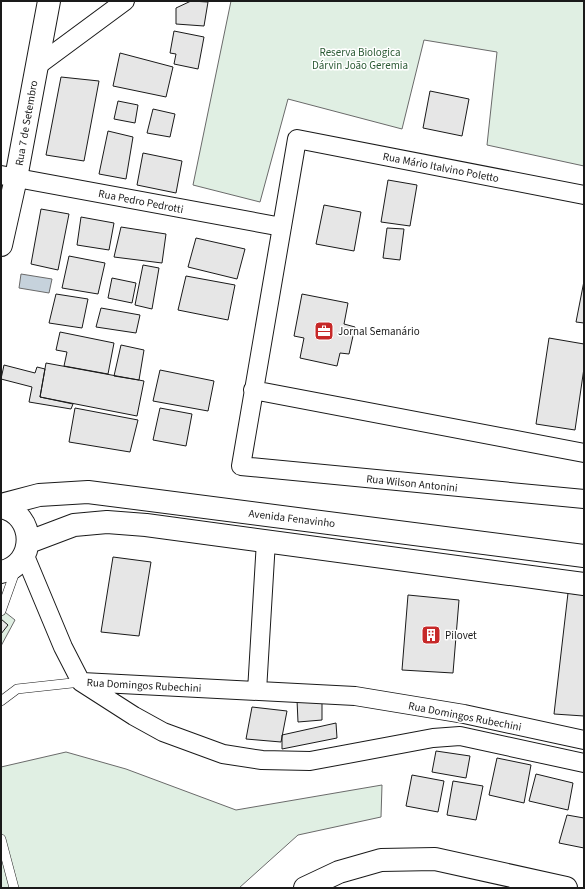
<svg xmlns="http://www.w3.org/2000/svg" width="585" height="889" viewBox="0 0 585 889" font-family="'Source Sans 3',sans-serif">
  <rect width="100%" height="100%" fill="#fff"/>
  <path fill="#e0efe3" stroke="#6a6a6a" d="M231 1H584V166L487 145 497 52 424 40 402 129 288 99 260 202 193 185Z
    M1 609 15 620 1 646Z
    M66 752 126 769 236 810 382 785 381 817 298 835 239 888H1V767Z"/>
  <path fill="#c6d2dc" stroke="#6a6a6a" d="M21 274 52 279 49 293 19 288Z"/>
  <path fill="#e6e6e6" stroke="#1a1a1a" d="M191 1 208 2 204 26 176 24V8Z
    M174 31 204 37 198 69 174 64 176 54 170 53Z
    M120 53 173 67 166 97 113 86Z
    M61 77 99 81 84 161 46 155Z
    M430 91 469 99 462 136 423 128Z
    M118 101 138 105 135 123 114 119Z
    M153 109 175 114 170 137 147 133Z
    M108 131 133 137 126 179 99 174Z
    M143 153 182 161 176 193 137 185Z
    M388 180 417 185 410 226 381 222Z
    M324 205 361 212 354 251 316 244Z
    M41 209 69 214 58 270 31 264Z
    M81 217 114 223 109 250 77 245Z
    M121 227 166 234 162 263 114 257Z
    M387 228 404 229 400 260 383 258Z
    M196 238 245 249 237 279 188 267Z
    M69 256 105 263 98 294 62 288Z
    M143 265 159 268 152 309 135 305Z
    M186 276 235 285 228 320 178 310Z
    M112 278 136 283 132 303 108 298Z
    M584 281V323L576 322Z
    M56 294 88 299 82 328 49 323Z
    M302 294 348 303 344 324 355 327 349 354 340 353 337 366 300 358 304 338 294 336Z
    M101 308 140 315 136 333 96 327Z
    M60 332 114 343 108 374 64 366 67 352 56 350Z
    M549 338 584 344V368L575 430 536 424Z
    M121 345 144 350 139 380 114 376Z
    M46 363 144 381 137 416 40 397Z
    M4 365 35 373 37 367 45 369 40 397 73 404 71 409 29 402 32 387 1 379Z
    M160 370 214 381 208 411 153 401Z
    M75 408 138 420 130 452 69 442Z
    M160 408 192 414 186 446 153 440Z
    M113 557 151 562 139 636 101 632Z
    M568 593 584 595V716L554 714Z
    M408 595 459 600 453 673 402 670Z
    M1 619 8 625 1 634Z
    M297 700H322V720L298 722Z
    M252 707 287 711 281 742 246 739Z
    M336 723 337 738 282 749V735Z
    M436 751 470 756 466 778 432 772Z
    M497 758 531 765 524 803 489 795Z
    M536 774 573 783 568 810 529 801Z
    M412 775 444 781 438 812 406 806Z
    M453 781 483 786 476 820 447 815Z
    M567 815 584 818V848L559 843Z"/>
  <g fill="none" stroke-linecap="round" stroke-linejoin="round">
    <g stroke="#1a1a1a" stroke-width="10">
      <path id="service" d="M1 611 16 569
        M1 701 17 689 81 682
        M1 839 14 888"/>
    </g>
    <g stroke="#1a1a1a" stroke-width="20">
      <path id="minor" d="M37 66 125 1
        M1 175 282 227
        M584 195 297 139 241 466 584 499
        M253 390 584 453
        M25 556 63 647 81 682
        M81 682 134 716 163 732 223 754 262 760 310 761 433 738 460 736 584 763
        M82 682 355 696 464 714 584 740
        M257 691 266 541"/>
    </g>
    <g stroke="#1a1a1a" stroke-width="24">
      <path id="tertiary" d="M1 245 16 178 49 1
        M1 505 39 495 88 492 584 556
        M1 507C36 514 37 565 1 572
        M29 542 74 525 107 522 146 525 584 584"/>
    </g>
    <g stroke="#1a1a1a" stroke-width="24">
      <path id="secondary" d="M305 888 339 872 381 860 435 859 566 888"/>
    </g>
    <use href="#service" stroke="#fff" stroke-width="9"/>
    <use href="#minor" stroke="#fff" stroke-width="18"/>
    <use href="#tertiary" stroke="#fff" stroke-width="22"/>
    <use href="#secondary" stroke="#fff" stroke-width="22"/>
  </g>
  <defs>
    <g id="office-square" transform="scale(1)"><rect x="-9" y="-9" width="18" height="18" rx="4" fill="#c62828" stroke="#fff"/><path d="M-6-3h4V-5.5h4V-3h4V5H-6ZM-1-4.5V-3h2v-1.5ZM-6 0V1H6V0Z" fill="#fff"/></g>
    <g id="building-square" transform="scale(1)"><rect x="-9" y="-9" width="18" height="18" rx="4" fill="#c62828" stroke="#fff"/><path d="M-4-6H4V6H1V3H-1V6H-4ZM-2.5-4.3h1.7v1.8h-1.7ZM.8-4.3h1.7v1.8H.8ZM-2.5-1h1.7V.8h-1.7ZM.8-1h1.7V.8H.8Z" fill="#fff"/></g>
  </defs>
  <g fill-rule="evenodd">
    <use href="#office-square" x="324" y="331"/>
    <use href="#building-square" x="431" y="635"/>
  </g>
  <g text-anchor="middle" stroke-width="3" stroke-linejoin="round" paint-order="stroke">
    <g font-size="11" fill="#2b5a34" stroke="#fff">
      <text x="360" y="56">Reserva Biologica<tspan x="360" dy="13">Dárvin João Geremia</tspan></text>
    </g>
    <g font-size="11" fill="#1a1a1a" stroke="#fff">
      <text transform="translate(26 123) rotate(-80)" y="4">Rua 7 de Setembro</text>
      <text transform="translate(441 167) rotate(11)" y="4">Rua Mário Italvino Poletto</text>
      <text transform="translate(141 201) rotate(11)" y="4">Rua Pedro Pedrotti</text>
      <text transform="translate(412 483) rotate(6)" y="4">Rua Wilson Antonini</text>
      <text transform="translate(292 518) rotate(7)" y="4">Avenida Fenavinho</text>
      <text transform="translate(144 685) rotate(3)" y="4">Rua Domingos Rubechini</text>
      <text transform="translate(465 716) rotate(11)" y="4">Rua Domingos Rubechini</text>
    </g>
    <g font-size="11" fill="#1a1a1a" stroke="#fff" text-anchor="start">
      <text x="338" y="335">Jornal Semanário</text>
      <text x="445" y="639">Pilovet</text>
    </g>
  </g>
  <rect width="585" height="889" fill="none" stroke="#1a1a1a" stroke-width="4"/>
</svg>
